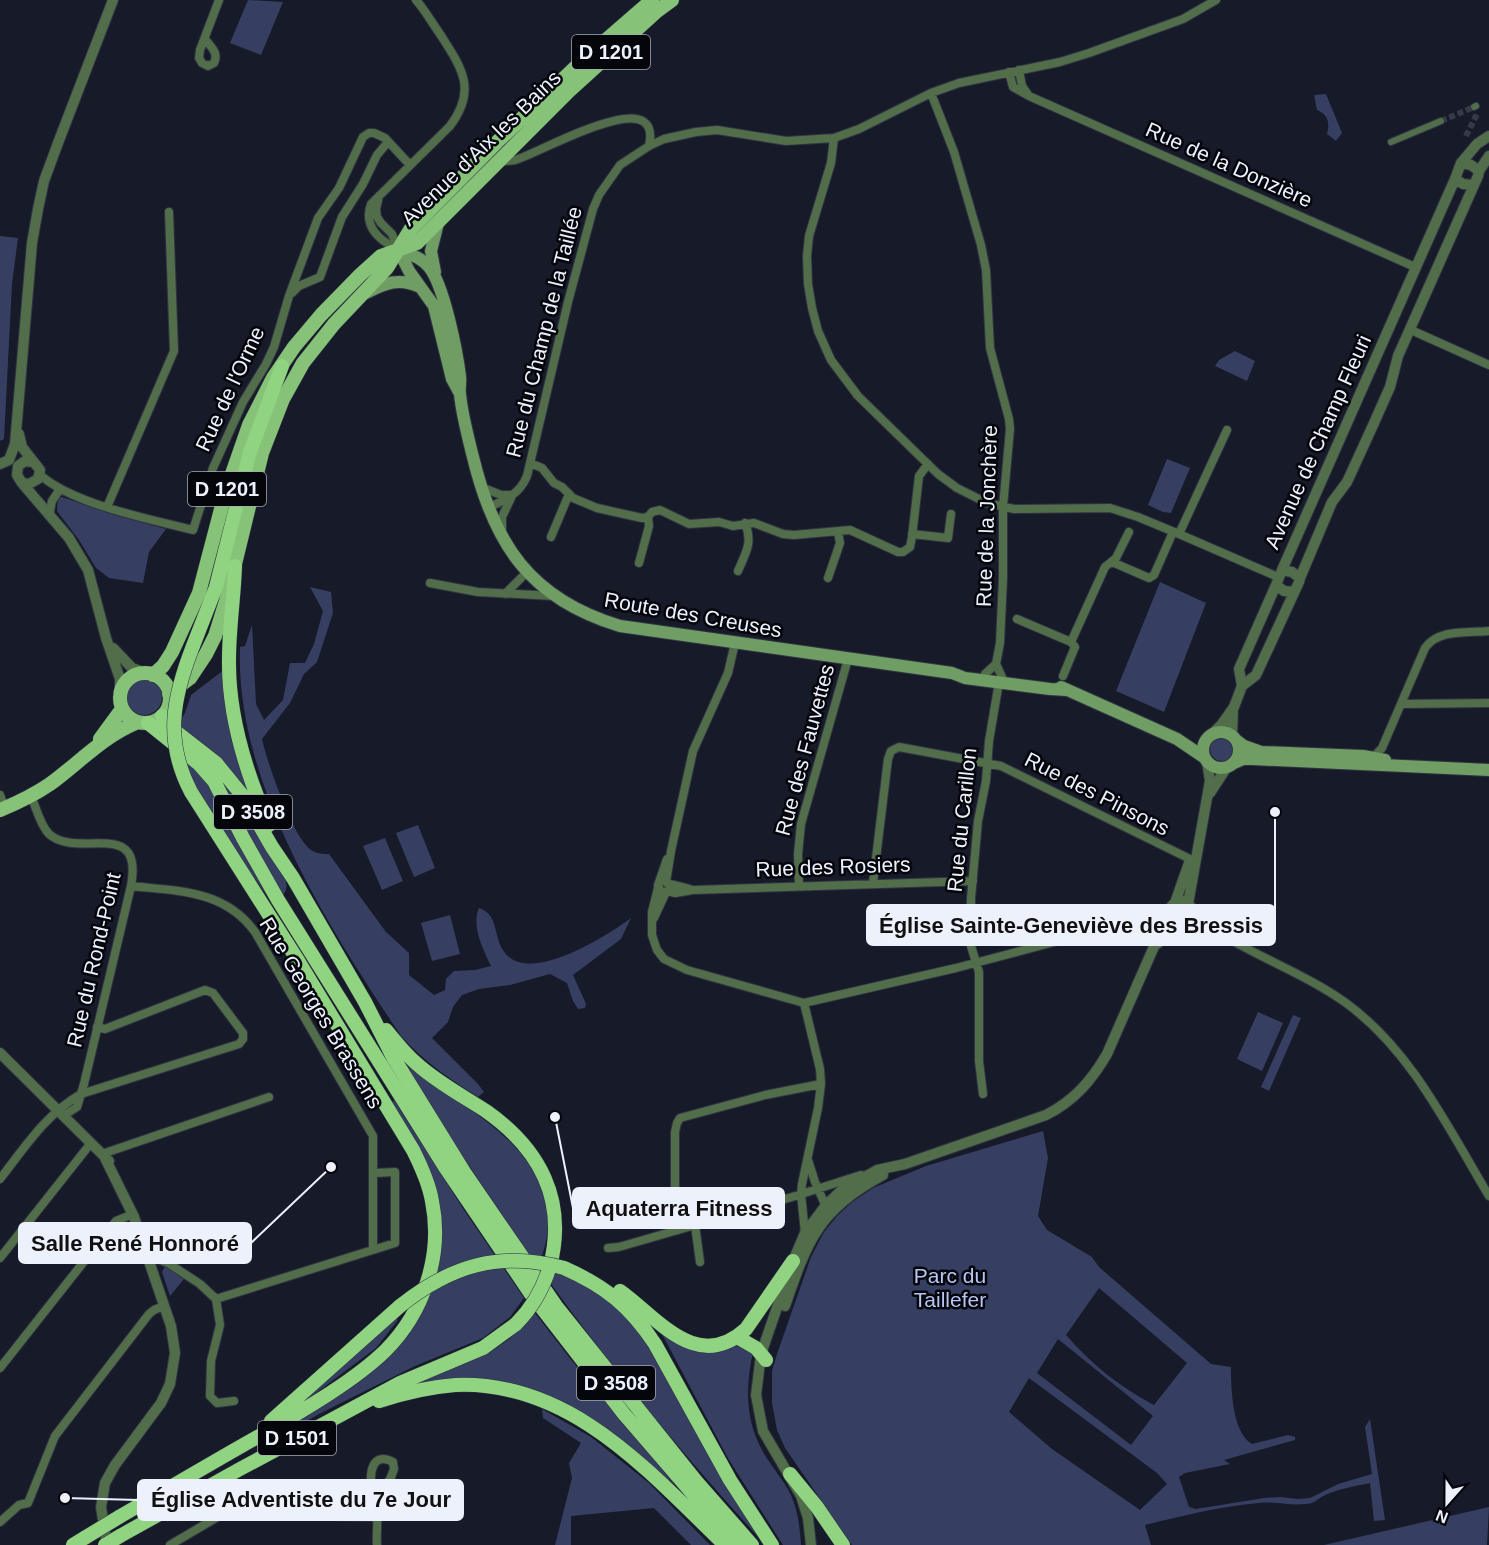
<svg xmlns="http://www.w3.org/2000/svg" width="1489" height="1545" viewBox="0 0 1489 1545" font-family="Helvetica,sans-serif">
  <rect width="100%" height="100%" fill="#161a29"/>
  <path fill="#363f62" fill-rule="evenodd" d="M248 0 283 2 261 55 230 43Z
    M1326 94 1342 133 1336 141 1327 134C1330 123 1328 114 1317 110L1314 95Z
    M0 236 18 238 12 284 4 439 0 441Z
    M1235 351 1255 361 1247 381 1215 366 1219 360Z
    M1167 459 1190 468 1171 513 1163 512 1148 505Z
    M62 497 112 514 166 529 149 552 143 583 109 578 96 568 79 540 57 511 58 498Z
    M1160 582 1206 603 1164 712 1116 691Z
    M310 587 331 592 333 613 317 662 304 674 290 703 262 739C267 762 293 838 311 850 317 854 322 854 329 854L386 932 409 953V975L434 995 445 990 446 979 454 971 475 970 491 966C483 949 471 926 479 908 499 915 493 935 503 950 525 988 607 936 631 918L621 939 573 975 586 1004 585 1008 578 1009 573 1001 567 983 550 974 510 985 479 989 462 995 453 1007 448 1022 432 1038 478 1084 484 1092 478 1097C450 1079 423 1061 401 1036 328 926 235 783 240 647L245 646 252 625 256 704 264 720 283 700 290 663H305L314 644 323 611Z
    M225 669 253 798 205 746 182 728V718L185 713 191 695Z
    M126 697a18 18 0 1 1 36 0a18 18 0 1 1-36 0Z
    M1210 749a12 12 0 1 1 24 0a12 12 0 1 1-24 0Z
    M202 753 229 781 280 866C284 876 290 884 284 894L281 893Z
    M184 757 206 778 270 898 269 899C239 855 201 807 184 757Z
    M418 825 435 868 414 877 396 833Z
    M385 838 403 881 382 890 363 846Z
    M450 915 460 954 432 961 421 923Z
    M1258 1012 1283 1023 1262 1071 1237 1059Z
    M1293 1015 1301 1018 1269 1091 1261 1087Z
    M402 1056C410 1063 417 1072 426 1078 477 1116 551 1153 548 1228 547 1242 542 1256 538 1268L449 1136 401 1059Z
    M394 1100 464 1210 524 1298 510 1317 483 1338 415 1366 321 1413 263 1445 262 1443 302 1417 386 1358 439 1257 415 1142 392 1102Z
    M1043 1131 1048 1158 1038 1216 1047 1230 1092 1257 1099 1267 1211 1364 1231 1367C1231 1389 1232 1432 1252 1444L1288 1435 1295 1437V1440L1224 1460 1230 1464 1185 1473 1179 1477 1189 1507 1196 1509 1264 1498 1280 1497 1298 1499 1310 1498 1338 1484 1372 1474 1365 1427 1370 1419 1385 1520 1374 1521 1370 1483C1355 1486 1339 1489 1325 1495 1318 1499 1314 1504 1305 1504 1289 1506 1274 1501 1259 1503 1221 1506 1182 1516 1145 1525L1151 1545H852L785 1448 777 1430 772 1403V1371L777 1354 811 1257 824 1232 837 1216 851 1203 873 1188 926 1166ZM1099 1288 1187 1363 1154 1405C1121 1388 1090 1363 1066 1335ZM1058 1339 1153 1416 1131 1445 1037 1373ZM1029 1378 1157 1473 1167 1484 1140 1510 1052 1449 1009 1412Z
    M165 1266 184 1279 170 1296 162 1272Z
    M556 1271 612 1299 647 1340 761 1540C687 1459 616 1374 551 1284Z
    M535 1313 569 1357 676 1486C621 1439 569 1391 495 1382 486 1380 477 1378 468 1378 450 1378 431 1383 413 1385L412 1384 493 1350 509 1339Z
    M394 1317 398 1320 376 1348 308 1399 307 1397Z
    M662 1334 673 1339 739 1343 753 1352C746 1384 745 1414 759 1444 767 1462 782 1477 791 1495 798 1511 800 1528 801 1545H783L729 1460Z
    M542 1409 591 1437 649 1483 710 1545H691L654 1508 571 1516V1545H555L572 1478 569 1463 581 1443 543 1418Z
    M1489 1507 1487 1545H1324Z"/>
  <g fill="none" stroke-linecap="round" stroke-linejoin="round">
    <path stroke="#363a48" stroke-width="6" stroke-dasharray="6 3" stroke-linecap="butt" d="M1441 121 1474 107
      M1466 136 1478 112"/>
    <g stroke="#303442" stroke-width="8">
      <path id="pedestrian" d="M1474 107 1476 106
        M1391 142 1441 121"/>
    </g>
    <g stroke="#303442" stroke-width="10">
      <path id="minor" d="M205 39C211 47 219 53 214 63L208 66 202 63 199 58 200 50 219 0
        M1009 72 1013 87 1029 96 1022 86 1019 70
        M931 93 954 152 981 245 986 270 990 348 1009 419 1010 429 1003 507V578L1000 643 996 664 1002 677
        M1029 96 1415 267
        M834 138 831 163 809 236 807 256 808 284 812 308 818 331 831 360 858 396 938 474 957 488 987 503 1014 509 1110 508 1138 517 1179 534 1278 577
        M501 161C505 161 510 161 515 160 537 155 664 79 649 146
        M379 196 376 209 377 217 381 223 392 234 398 249
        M398 249C379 241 363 226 371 204L450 126C478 89 461 67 440 34 432 23 425 10 416 0
        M292 293 299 286 320 277 342 217 363 184 377 155 388 142
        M1411 330 1489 365
        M530 463 542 468 554 483 562 487 573 498 597 508 642 518 648 517 652 512 660 510 689 524 719 522 733 526 754 523 783 534 794 535 850 530 898 552H903L910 547 912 537 919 476 928 464
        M39 474C72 504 149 519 193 530L213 468 243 402 266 364 274 347 289 296 318 218 339 188 363 137 369 133H374L385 138 410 165
        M481 487 501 495H512
        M107 507 174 351 169 212
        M487 508C504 501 520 494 527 476L568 302 593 209 599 195 620 165 649 146 664 139 696 132 717 130 786 141 834 138 859 129 931 93 959 83 1060 62 1089 53 1183 19 1216 0
        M50 511 52 501 60 489
        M502 531V517L511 498
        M912 534 948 538 951 514
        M1179 534 1227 430
        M551 537 569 494
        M1112 562 1149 578 1154 575 1173 532
        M639 563 649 526 648 517
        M738 571C746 552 753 543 745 523
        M828 578 840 543 838 532
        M430 583 478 592 554 596
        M505 594 527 572
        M1017 619 1071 642
        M985 674 996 664
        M1063 676 1075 647 1071 642 1105 567 1116 558 1129 532
        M1401 704 1489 703
        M1371 760 1382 748 1425 648C1438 629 1467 633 1489 631
        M0 795 5 808
        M31 796C36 807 40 825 49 834 78 860 144 816 131 886L84 1084 77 1107 63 1116
        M666 882 671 851 693 751 728 673 735 643
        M667 883 690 889
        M873 883 888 759 891 751 899 747 1001 766 1190 859
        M131 886C178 891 225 890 255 932L373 1136V1249
        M799 886 798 854 801 824 848 659
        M658 888 652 912V935L657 950 664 959 687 970 804 1003 956 968 1073 937H1098
        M667 891 675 893 693 890 973 881
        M661 892 658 885 667 859
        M1191 909C1198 915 1204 923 1211 928 1254 956 1304 973 1346 1003 1412 1051 1448 1128 1489 1196
        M654 918 666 892
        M1187 921 1209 927
        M804 1003 820 1069 821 1084 818 1108 802 1184 801 1194 805 1233
        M983 1094 979 1061V972L971 946V898L978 821 986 781 989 741 999 682
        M102 1154 269 1097
        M808 1160 815 1182 827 1209
        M0 1179C25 1147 46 1114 81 1094L239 1044 243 1039V1033L213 993 205 990 105 1029 97 1027
        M695 1225 700 1262
        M678 1230 675 1207V1132L677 1123 680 1118 765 1095 821 1084
        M608 1248 619 1247 792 1197 861 1175
        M0 1258 91 1143
        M149 1261 158 1259 168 1263 200 1284 216 1299 220 1325 211 1361 210 1396 217 1403 234 1401
        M216 1299 395 1243V1172L374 1173
        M0 1368 116 1221 133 1214
        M377 1503 391 1477 394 1469 393 1462C372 1451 369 1473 372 1489 372 1494 375 1498 376 1502 379 1515 376 1532 377 1545
        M0 1522 19 1505 28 1503 55 1436 149 1314 154 1310 164 1306
        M170 1545 226 1512 247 1505 264 1506 328 1516 377 1517"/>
    </g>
    <g stroke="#303442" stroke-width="12">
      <path id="tertiary" d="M1461 163 1477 144 1489 136
        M1479 171 1489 156
        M19 434 22 447 40 470 38 479 29 484 22 483 17 475 18 466 25 461 33 462
        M0 464 9 460 15 444 32 243 38 209 44 181 58 143 113 0
        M22 483 69 538 88 570 106 638 120 679V693
        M1282 570 1455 179
        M1300 578 1332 502 1347 482 1374 423 1390 387 1398 356 1478 176 1479 171 1471 165 1461 163 1455 179 1463 184 1472 185
        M113 648 132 668 148 674
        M1242 686 1256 675 1299 582 1300 578 1292 572 1282 570 1276 585 1284 591 1293 592
        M1212 734 1222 724 1234 707 1242 686 1239 669 1276 585
        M1232 736 1233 709
        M1210 793 1227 767
        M1170 912a11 11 0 1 1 22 0a11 11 0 1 1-22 0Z
        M1175 903 1189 863
        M1188 904 1210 781 1207 762
        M1157 944 1181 923
        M0 1053 109 1161
        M105 1158 134 1217 171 1326 175 1353 170 1384 161 1403 115 1465 105 1483 101 1507 107 1545
        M785 1306C808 1239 818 1211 883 1175
        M811 1545 808 1518 801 1496 763 1431 756 1395 761 1354 793 1261 805 1233 826 1205 843 1189 877 1170 905 1164 1046 1115C1074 1101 1092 1080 1107 1054L1170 910"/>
    </g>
    <g stroke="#303442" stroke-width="14">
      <path id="secondary" d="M398 249C409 254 421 257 429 267 444 285 457 352 460 376 461 382 459 388 460 394 462 415 468 437 473 457 494 544 530 599 620 626L952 673 965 678 1050 689 1067 690
        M398 249 409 271 434 306 452 379 459 392
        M435 272 431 251 438 223
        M366 293C385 283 399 277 420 287
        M1061 687 1177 739 1205 758
        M1203 750a18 18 0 1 1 36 0a18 18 0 1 1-36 0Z
        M1236 740 1244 746 1261 752 1363 756 1385 760
        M1234 763 1243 759H1253L1489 770"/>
    </g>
    <g stroke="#303442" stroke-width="15">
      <path id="primary" d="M120 698a25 25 0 1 1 50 0a25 25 0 1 1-50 0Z
        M153 675 163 666 172 652 199 593 225 494 249 425 273 378 294 347 321 315 360 275 381 256 417 243 569 91 657 11 672 0
        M169 694 190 678 206 654 215 636 226 601 262 453 283 399 303 363 334 324 387 268 410 230 497 142 583 60 652 0
        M100 739 122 709
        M0 810C17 803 34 795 50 784 79 763 103 736 138 722"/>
    </g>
    <g stroke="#303442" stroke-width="15">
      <path id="trunk" d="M235 566C234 597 229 628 229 659 228 716 246 773 269 825
        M193 646 216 587 250 452 282 366
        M162 716 175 731 216 763 242 795 272 847 293 878 365 1002 393 1057 464 1172 556 1306 696 1481 752 1545
        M148 723 199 764 214 781 243 838 278 900 445 1167 531 1294 624 1414 737 1545
        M386 1030C396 1042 405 1054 417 1064 438 1083 463 1096 486 1111 540 1149 567 1200 550 1266
        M564 1268C605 1286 630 1306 655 1344L730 1480 772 1545
        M620 1291C658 1318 697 1374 746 1329L793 1261
        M737 1337 756 1348 766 1360
        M379 1401C404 1393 429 1387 455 1385 571 1380 649 1472 725 1545
        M271 1421 400 1306
        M790 1474 817 1507 843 1545
        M119 1517C166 1490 213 1462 261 1435 300 1412 353 1382 385 1351 424 1312 443 1255 432 1201 429 1183 421 1166 413 1150L297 959 191 792
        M120 1536 240 1469 400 1383 483 1348 516 1324
        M73 1545 86 1537"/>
    </g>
    <use href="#pedestrian" stroke="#516d4a" stroke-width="6"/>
    <use href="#minor" stroke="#516d4a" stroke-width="8"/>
    <use href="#tertiary" stroke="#516d4a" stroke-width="10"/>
    <use href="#secondary" stroke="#6f9d63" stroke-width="12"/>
    <use href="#primary" stroke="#86c277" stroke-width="14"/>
    <use href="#trunk" stroke="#90d380" stroke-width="14"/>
    <g stroke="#303442" stroke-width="15" stroke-linecap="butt">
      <path id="trunk-bridge" d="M191 792C164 741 173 697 193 646
        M400 1306C450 1266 500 1250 564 1268
        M516 1324C533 1307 543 1289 550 1266
        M86 1537 119 1517
        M105 1545 120 1536"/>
    </g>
    <use href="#trunk-bridge" stroke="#90d380" stroke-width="14"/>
  </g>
  <g text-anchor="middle" stroke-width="5" stroke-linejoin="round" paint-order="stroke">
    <g fill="#04060b" stroke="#a7aab3" stroke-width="1.5">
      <rect x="572" y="35" width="78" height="34" rx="4.5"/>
      <rect x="188" y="472" width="78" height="34" rx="4.5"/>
      <rect x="214" y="795" width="78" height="34" rx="4.5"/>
      <rect x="577" y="1366" width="78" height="34" rx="4.5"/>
      <rect x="258" y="1421" width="78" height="34" rx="4.5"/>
    </g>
    <g font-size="20" font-weight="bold" fill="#edf1fb">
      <text x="611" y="59">D 1201</text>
      <text x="227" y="496">D 1201</text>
      <text x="253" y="819">D 3508</text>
      <text x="616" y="1390">D 3508</text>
      <text x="297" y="1445">D 1501</text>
    </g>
    <g font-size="21" fill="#edf1fb" stroke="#04060b">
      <text transform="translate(481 148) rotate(-44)" y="7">Avenue d'Aix les Bains</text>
      <text transform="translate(1229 165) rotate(24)" y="7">Rue de la Donzière</text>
      <text transform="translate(544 332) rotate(-76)" y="7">Rue du Champ de la Taillée</text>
      <text transform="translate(230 389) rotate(-65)" y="7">Rue de l'Orme</text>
      <text transform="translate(1318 442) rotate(-66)" y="7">Avenue de Champ Fleuri</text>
      <text transform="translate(987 516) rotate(-88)" y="7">Rue de la Jonchère</text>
      <text transform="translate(693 615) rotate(10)" y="7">Route des Creuses</text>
      <text transform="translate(805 750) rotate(-75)" y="7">Rue des Fauvettes</text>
      <text transform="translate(1097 794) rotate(27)" y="7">Rue des Pinsons</text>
      <text transform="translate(962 820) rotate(-84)" y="7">Rue du Carillon</text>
      <text transform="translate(833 867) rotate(-2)" y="7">Rue des Rosiers</text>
      <text transform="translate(94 960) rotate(-77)" y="7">Rue du Rond-Point</text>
      <text transform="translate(321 1013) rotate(59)" y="7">Rue Georges Brassens</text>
    </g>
    <g font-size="21" fill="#b8c5f4" stroke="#04060b">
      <text x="950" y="1283">Parc du<tspan x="950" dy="24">Taillefer</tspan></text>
    </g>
  </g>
  <path fill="none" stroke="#edf1fb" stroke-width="2" d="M1275 812L1275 925M555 1117L573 1208M331 1167L251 1243M65 1498L138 1500"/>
  <g fill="#edf1fb" stroke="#04060b" stroke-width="2">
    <circle cx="1275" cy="812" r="6"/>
    <circle cx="555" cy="1117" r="6"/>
    <circle cx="331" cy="1167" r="6"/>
    <circle cx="65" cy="1498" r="6"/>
  </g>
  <g fill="#edf1fb" stroke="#edf1fb" stroke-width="2">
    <rect x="867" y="905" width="408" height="40" rx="6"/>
    <rect x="573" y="1188" width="211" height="40" rx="6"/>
    <rect x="19" y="1223" width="232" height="40" rx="6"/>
    <rect x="138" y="1480" width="325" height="40" rx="6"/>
  </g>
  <g font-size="22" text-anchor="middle" font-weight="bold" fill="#111">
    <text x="1071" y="933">Église Sainte-Geneviève des Bressis</text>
    <text x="679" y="1216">Aquaterra Fitness</text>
    <text x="135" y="1251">Salle René Honnoré</text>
    <text x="301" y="1507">Église Adventiste du 7e Jour</text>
  </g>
  <g transform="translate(1447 1503) rotate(201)" stroke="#04060b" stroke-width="4.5" paint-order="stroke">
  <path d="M0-4.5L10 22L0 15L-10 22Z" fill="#edf1fb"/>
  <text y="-9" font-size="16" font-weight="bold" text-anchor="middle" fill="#edf1fb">N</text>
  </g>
</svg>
